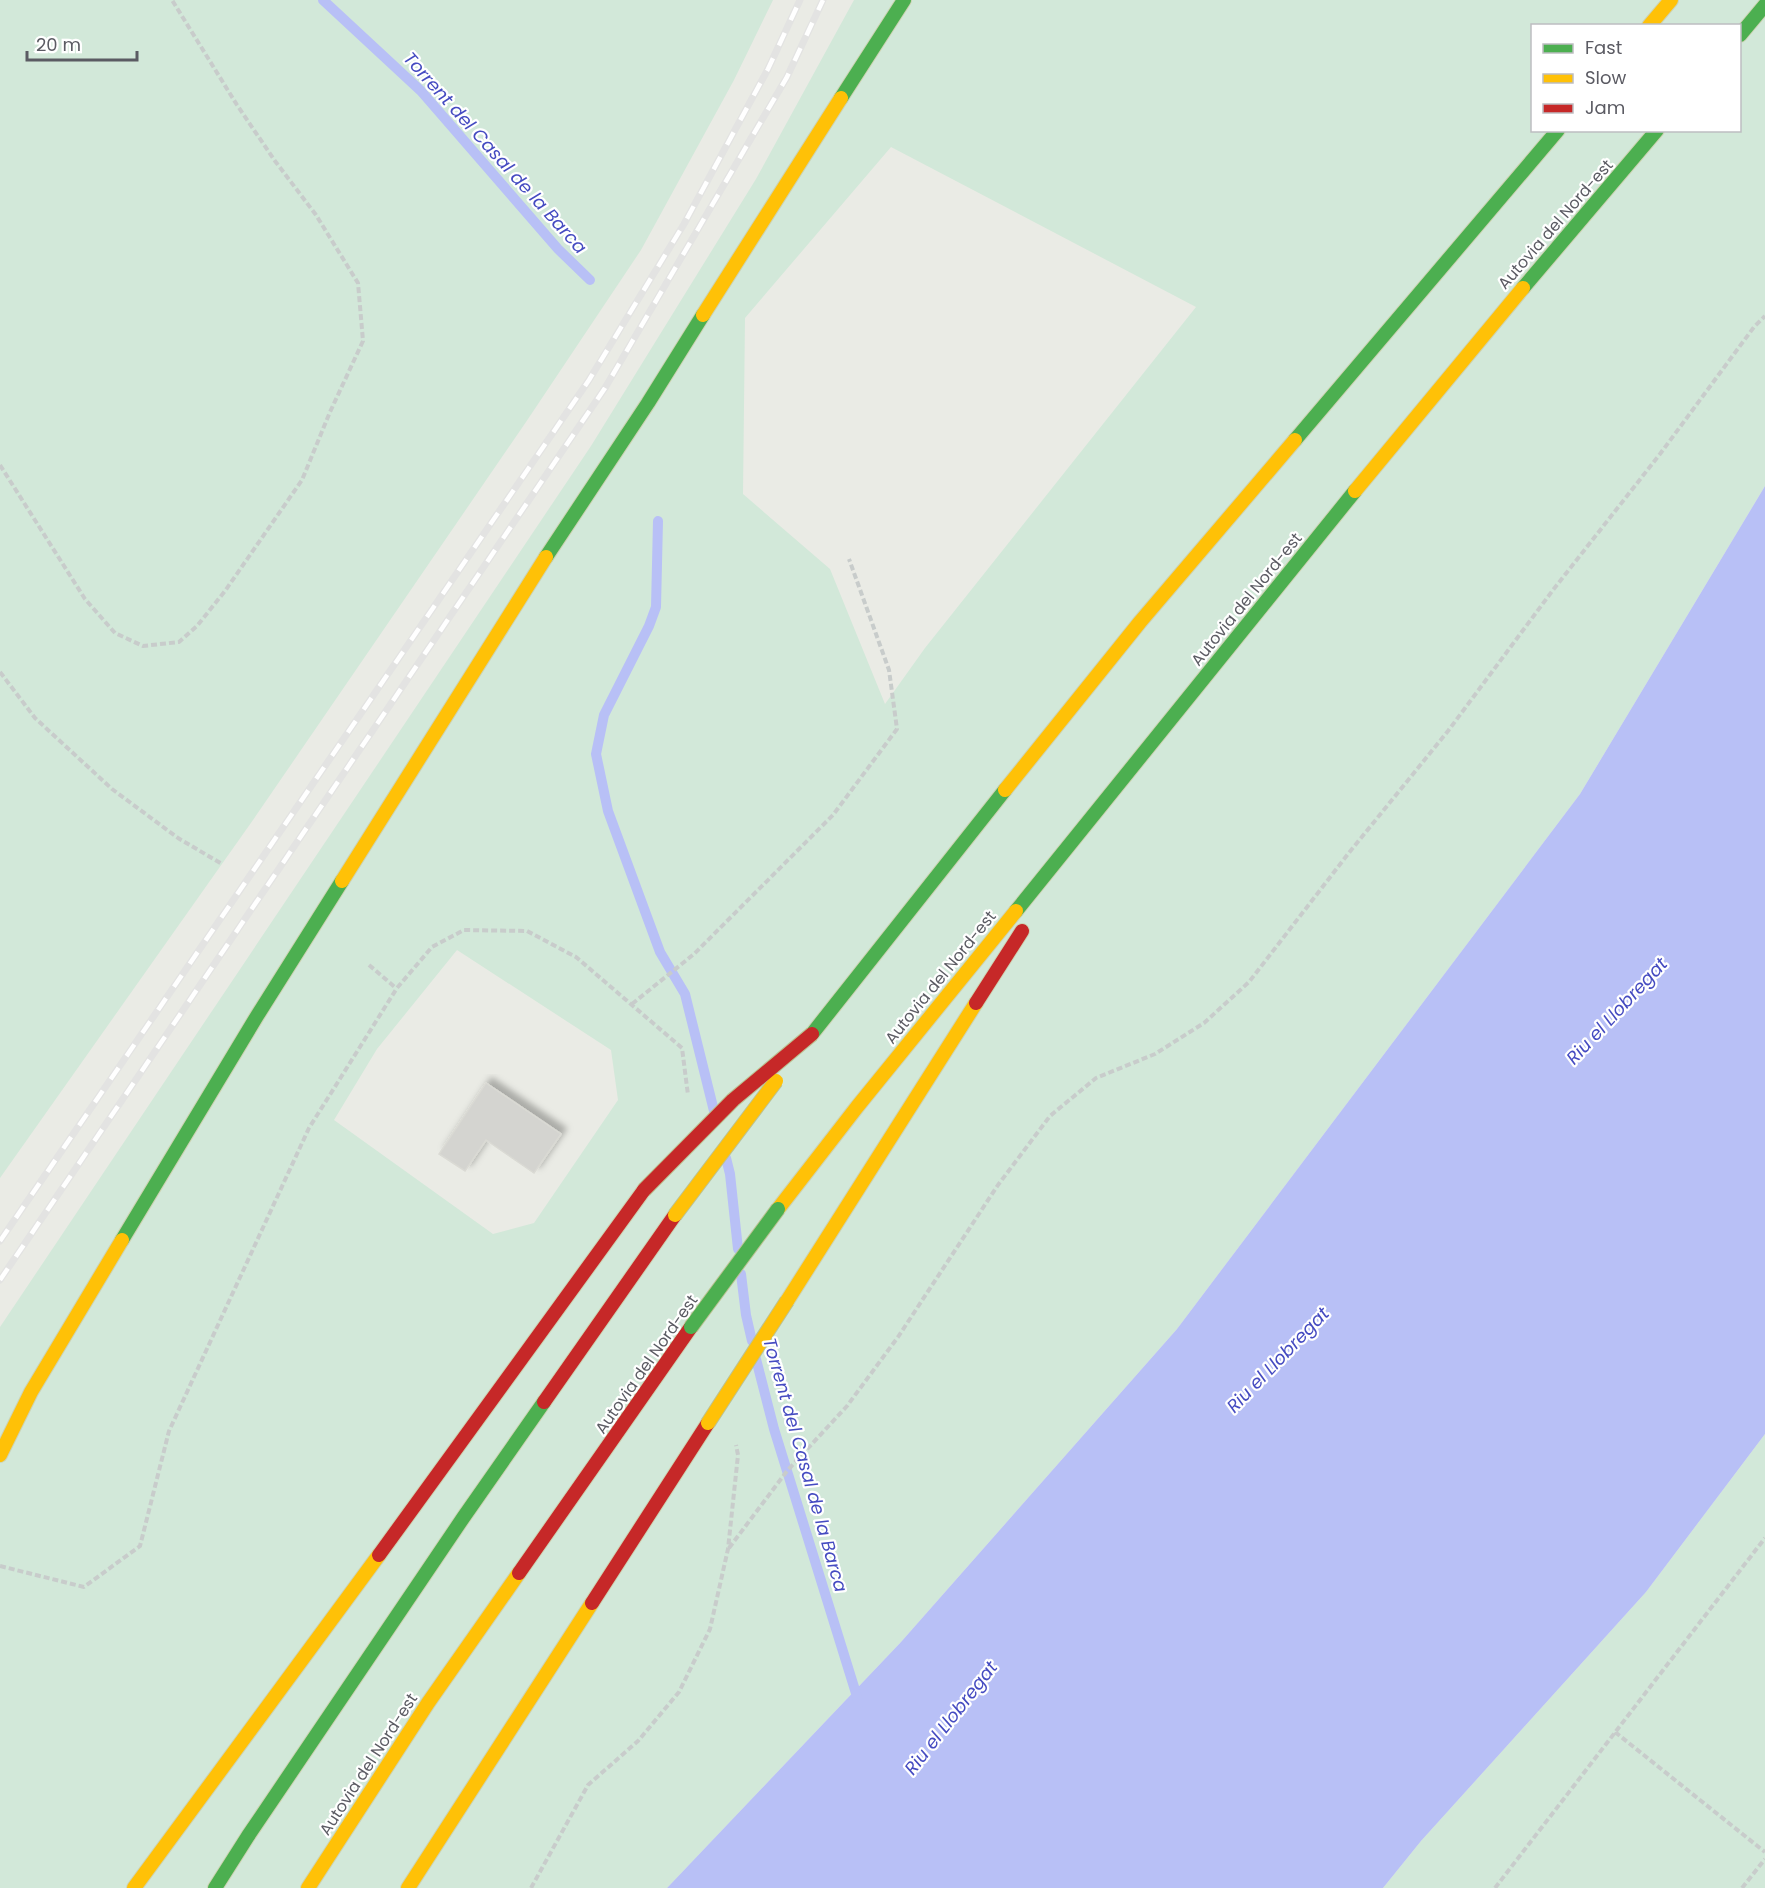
<svg xmlns="http://www.w3.org/2000/svg" width="1765" height="1888" viewBox="0 0 1765 1888" font-family="Poppins,sans-serif">
  <defs>
    <filter id="shadow"><feDropShadow dx="5.5" dy="-5.5" stdDeviation="3" flood-color="#0004"/></filter>
  </defs>
  <rect width="100%" height="100%" fill="#eaebe5"/>
  <path fill="#d2e8d9" fill-rule="evenodd" d="M0 0H773L734 80 641 250 526 422 253 820 0 1178Z
    M854 0H1765V486L1580 794 1177 1329 901 1642 667 1888H0V1327L591 446 756 179ZM1532 26H1740V130H1532ZM891 147 1196 307 925 648 885 704 830 569 743 494 745 318ZM457 950 611 1050 618 1100 534 1223 493 1234 334 1120 377 1049Z
    M1765 1434V1888H1383L1421 1841 1646 1592Z"/>
  <path fill="#b8c0f6" d="M1765 486V1434L1646 1592 1421 1841 1383 1888H667L901 1642 1177 1329 1580 794Z"/>
  <g fill="none" stroke-linecap="round" stroke-linejoin="round">
    <path stroke="#b8c0f6" stroke-width="10" d="M323 0 421 91 558 249 590 280
      M658 521 656 607 649 626 604 715 596 754 608 811 660 952 685 994 714 1111
      M726 1158 730 1174 738 1249
      M741 1274 746 1315 752 1341
      M756 1359 774 1429 859 1703"/>
  </g>
  <path fill="#d4d4d0" stroke="#dadad4" stroke-width="1.5" filter="url(#shadow)" d="M486 1083 561 1134 534 1173 486 1140 465 1171 439 1154Z"/>
  <g fill="none" stroke-linecap="round" stroke-linejoin="round">
    <g stroke="#cdd3b3" stroke-width="16">
      <path id="fast" d="M1740 35 1765 5
        M841 98 904 0
        M1523 288 1657 130
        M1295 440 1558 130
        M546 557 648 403 703 315
        M1016 911 1355 491
        M812 1034 1005 790
        M122 1240 257 1016 342 881
        M215 1888 248 1836 463 1518 544 1402"/>
    </g>
    <g stroke="#cdd3b3" stroke-width="16">
      <path id="slow" d="M1649 26 1671 0
        M703 315 841 98
        M1355 491 1523 288
        M1005 790 1140 622 1295 440
        M342 881 546 557
        M778 1209 857 1107 1016 911
        M787 1301 976 1003
        M0 1455 31 1392 122 1240
        M134 1888 379 1555
        M308 1888 428 1703 519 1573
        M408 1888 592 1603"/>
    </g>
    <g stroke="#cdd3b3" stroke-width="16">
      <path id="jam" d="M976 1003 1022 931
        M544 1402 675 1215
        M379 1555 644 1190
        M519 1573 691 1327
        M592 1603 708 1423"/>
    </g>
    <path stroke="#c8cccb" stroke-width="4" stroke-dasharray="6 3" stroke-linecap="butt" d="M0 465 85 599 115 633 143 646 179 642 197 626 225 591 302 480 330 412 363 341 358 283 316 215 275 161 237 105 172 0
      M0 672 35 718 112 789 178 838 222 864
      M369 965 396 988
      M632 1004 694 954 833 815 897 729 889 670 849 559
      M729 1548 787 1471 847 1406 898 1337 998 1185 1050 1116 1096 1078 1155 1054 1204 1023 1249 982 1348 854 1448 731 1553 590 1660 454 1754 327 1765 316
      M0 1566 84 1587 140 1546 169 1431 309 1128 397 988 432 947 464 930 527 931 576 957 682 1048 688 1095
      M1615 1732 1765 1852
      M531 1888 588 1785 638 1741 679 1692 710 1629 728 1549 738 1455 736 1445
      M1495 1888 1765 1538
      M1742 1888 1765 1859"/>
    <use href="#fast" stroke="#4caf50" stroke-width="14"/>
    <use href="#slow" stroke="#ffc107" stroke-width="14"/>
    <use href="#jam" stroke="#c62828" stroke-width="14"/>
    <g stroke="#e3e3e2" stroke-width="7">
      <path id="rail" d="M0 1241 589 380 684 224 768 69 800 0
        M0 1280 605 388 787 77 823 0"/>
    </g>
    <use href="#rail" stroke="#fff" stroke-width="4.5" stroke-dasharray="14" stroke-linecap="butt"/>
    <g stroke="#bcc293" stroke-width="16" stroke-linecap="butt">
      <path id="fast-bridge" d="M691 1327 778 1209"/>
    </g>
    <g stroke="#bcc293" stroke-width="16" stroke-linecap="butt">
      <path id="slow-bridge" d="M675 1215 776 1081
        M708 1423 787 1301"/>
    </g>
    <g stroke="#bcc293" stroke-width="16" stroke-linecap="butt">
      <path id="jam-bridge" d="M644 1190 733 1100 812 1034"/>
    </g>
    <use href="#fast-bridge" stroke="#4caf50" stroke-width="14"/>
    <use href="#slow-bridge" stroke="#ffc107" stroke-width="14"/>
    <use href="#jam-bridge" stroke="#c62828" stroke-width="14"/>
  </g>
  <g text-anchor="middle" stroke-width="4.5" stroke-linejoin="round" paint-order="stroke">
    <g font-size="16" fill="#5b5b63" stroke="#fff">
      <text transform="translate(1555 224) rotate(-49)" y="6">Autovia del Nord-est</text>
      <text transform="translate(1246 599) rotate(-51)" y="6">Autovia del Nord-est</text>
      <text transform="translate(940 977) rotate(-51)" y="6">Autovia del Nord-est</text>
      <text transform="translate(646 1364) rotate(-55)" y="6">Autovia del Nord-est</text>
      <text transform="translate(368 1764) rotate(-57)" y="6">Autovia del Nord-est</text>
    </g>
    <g font-size="18" font-style="italic" fill="#454bc1" stroke="#fff">
      <text transform="translate(495 153) rotate(48)" y="6">Torrent del Casal de la Barca</text>
      <text transform="translate(1617 1011) rotate(-47)" y="6">Riu el Llobregat</text>
      <text transform="translate(1278 1360) rotate(-46)" y="6">Riu el Llobregat</text>
      <text transform="translate(805 1465) rotate(74)" y="6">Torrent del Casal de la Barca</text>
      <text transform="translate(951 1718) rotate(-52)" y="6">Riu el Llobregat</text>
    </g>
  </g>
  <rect x="1531" y="24" width="210" height="108" fill="#ffffff" stroke="#bdbdc1" stroke-width="1.5"/>
  <rect x="1543" y="44" width="30" height="9" fill="#4caf50" stroke="#bdbdc1" stroke-width="1.5"/>
  <text x="1585" y="54" font-size="18" fill="#5b5b63">Fast</text>
  <rect x="1543" y="74" width="30" height="9" fill="#ffc107" stroke="#bdbdc1" stroke-width="1.5"/>
  <text x="1585" y="84" font-size="18" fill="#5b5b63">Slow</text>
  <rect x="1543" y="104" width="30" height="9" fill="#c62828" stroke="#bdbdc1" stroke-width="1.5"/>
  <text x="1585" y="114" font-size="18" fill="#5b5b63">Jam</text>
  <path d="M27 51v9h110v-9" fill="none" stroke="#5b5b63" stroke-width="3"/>
  <text x="36" y="51" font-size="18" fill="#5b5b63" stroke="#ffffff" stroke-width="4.5" paint-order="stroke">20 m</text>
</svg>
